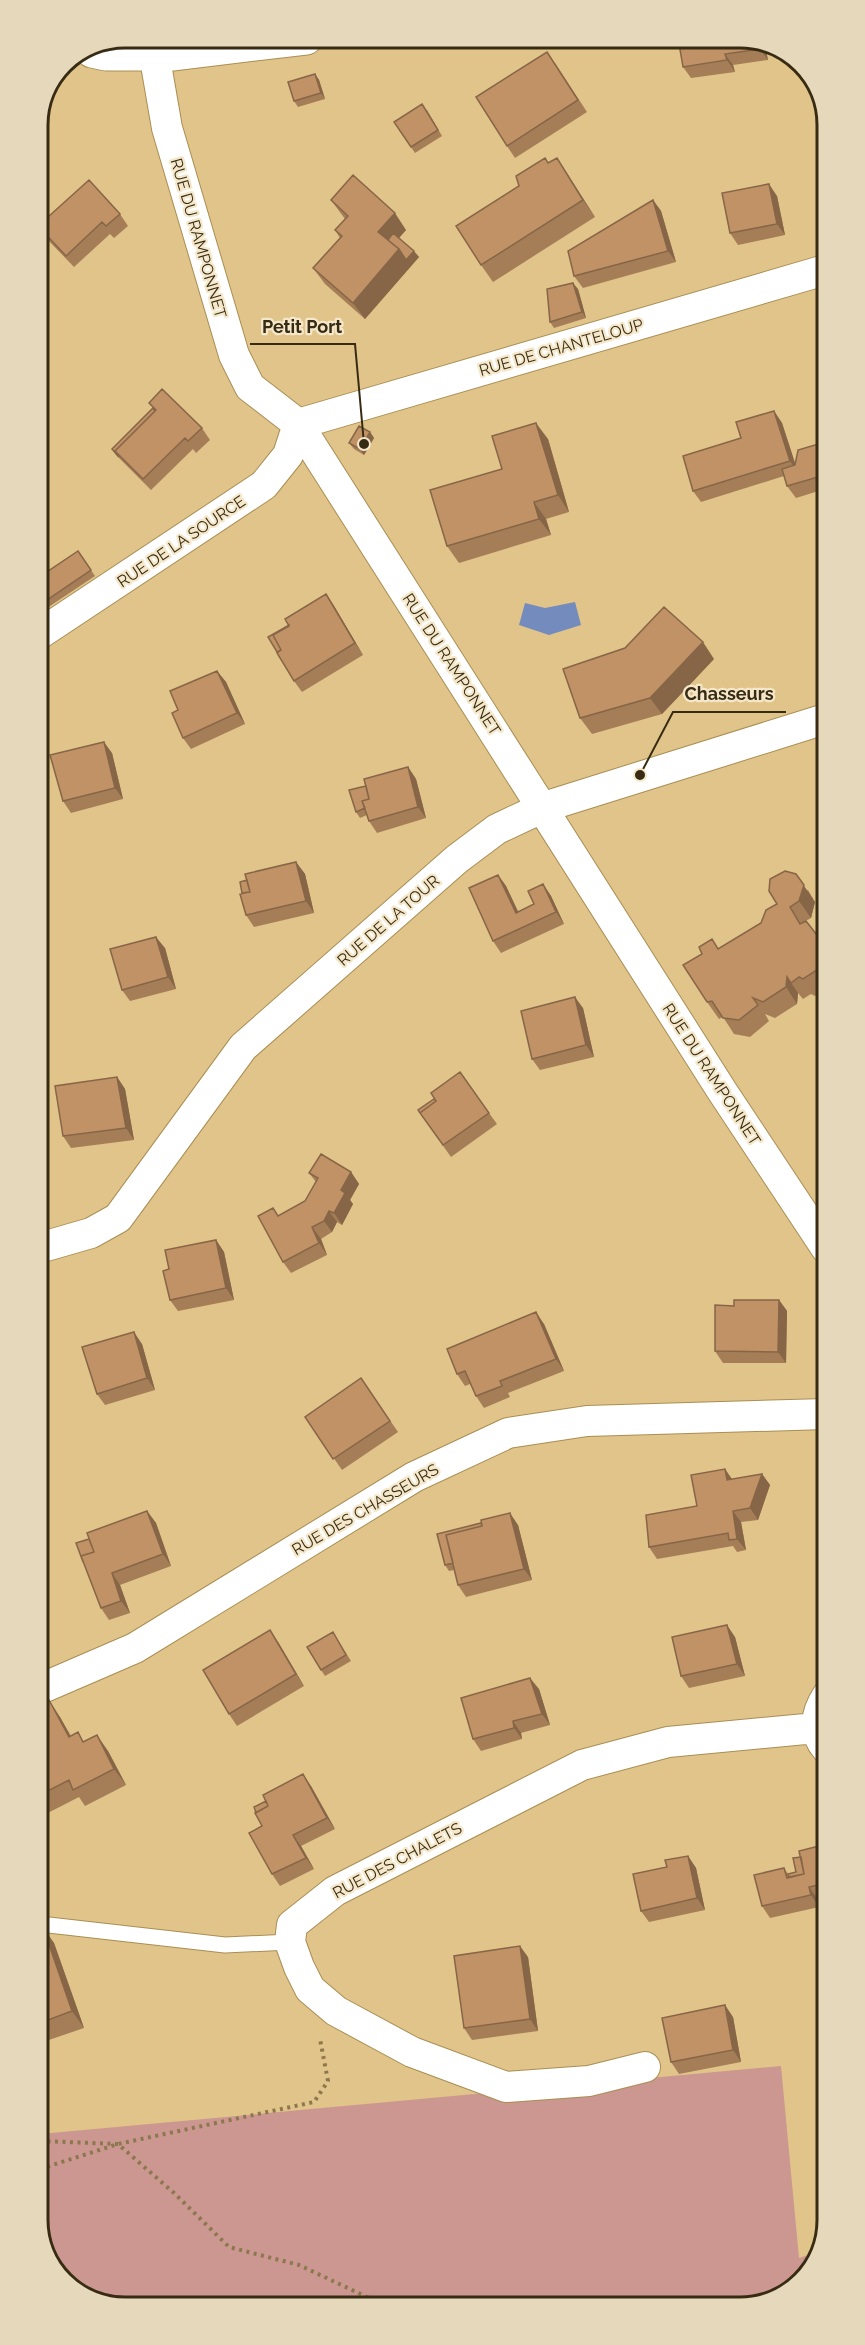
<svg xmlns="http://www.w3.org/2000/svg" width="865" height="2345" viewBox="0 0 865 2345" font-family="Raleway,sans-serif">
  <rect width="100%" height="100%" fill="#e1c489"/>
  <path fill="#cc9791" d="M781 2066 799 2258 817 2252 809 2274 763 2304 119 2307 68 2286 41 2243 40 2134Z"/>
  <path fill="#748bbe" d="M575 602 581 625 549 635 519 625 525 603 545 608Z"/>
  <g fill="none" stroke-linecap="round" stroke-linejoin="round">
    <g stroke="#a98e54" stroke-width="17">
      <path id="lane" d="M40 1924 225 1945 290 1942"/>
    </g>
    <g stroke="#a98e54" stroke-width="32">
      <path id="street" d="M154 53 167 128 234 355 250 387 298 424 722 1091 826 1248
        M38 635 264 485 288 455 298 424 825 270
        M39 1248 91 1233 118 1218 243 1047 457 859 497 829 544 807 825 719
        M40 1689 135 1648 414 1477 508 1433 587 1421 826 1414
        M827 1696C816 1713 812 1732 827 1749
        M645 2067 589 2081 506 2087 412 2052 336 2011 310 1989 299 1967 290 1942 292 1925 335 1891 582 1765 668 1742 816 1728"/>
    </g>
    <g stroke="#a98e54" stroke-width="35">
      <path id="secondary" d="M92 51 106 54H172L306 38"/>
    </g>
    <path stroke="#8c784e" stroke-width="4" stroke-dasharray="3 4.5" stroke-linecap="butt" d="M40 2141 118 2144 174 2193 229 2247 299 2265 369 2298 439 2306
      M40 2169 118 2144 314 2102 328 2081 320 2039"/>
    <use href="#lane" stroke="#fff" stroke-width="15"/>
    <use href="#street" stroke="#fff" stroke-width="30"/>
    <use href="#secondary" stroke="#fff" stroke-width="33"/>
  </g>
  <path fill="#a57e58" d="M673 38H746L765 46 768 60 733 65 735 72 691 78 683 67 680 48Z
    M555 63 587 112 515 158 507 146Z
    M315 74 319 80 325 99 298 107 294 101Z
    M427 110 442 136 415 153 394 122Z
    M557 158 595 217 493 282 481 265 519 186 549 163Z
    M777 196 785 235 738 245 730 233Z
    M331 200 406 230 399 238 419 257 365 319 325 284 313 268 340 238 335 230 345 219Z
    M653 200 661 211 676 262 583 288 574 276Z
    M120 214 128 226 114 238 110 234 74 267 46 238 38 226Z
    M578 289 586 318 554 328 550 322Z
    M149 403 202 428 210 440 196 453 193 449 151 490 116 455 112 449 153 408Z
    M774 411 782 423 795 464 825 442V489L796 498 787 486 784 476 701 502 693 491 741 438Z
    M370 432 374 438 364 455 354 449 349 443Z
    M548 439 569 512 546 519 551 535 459 563 447 546 502 469Z
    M78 551 95 576 38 614V578Z
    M326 594 334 606 363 655 302 692 294 681 289 625Z
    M714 659 662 714 592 734 580 718Z
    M217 671 226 682 245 724 191 749 183 738 178 710Z
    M112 753 123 799 71 813 63 801Z
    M408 767 416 779 426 818 377 833 369 821 367 815 360 818 356 812 366 786Z
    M296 862 305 874 314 913 254 927 246 915 242 893 247 880Z
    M498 875 506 886 518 912 534 904 543 884 551 896 564 924 501 953 493 941Z
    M808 890 815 902 811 918 802 923 817 935 826 930V988L815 996 811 994 803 999 798 993 797 1004 775 1018 765 1014 769 1021 750 1037 734 1034 723 1017 719 1019 707 1002 719 949 761 923Z
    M165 948 176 989 130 1001 122 990Z
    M583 1008 594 1057 540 1070 532 1059Z
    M117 1077 125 1089 134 1140 71 1148 63 1136Z
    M489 1113 497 1124 451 1157 424 1119Z
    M351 1172 359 1184 350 1200 353 1204 342 1225 337 1222 332 1232 321 1239 327 1255 291 1273 283 1262 279 1216 305 1201 316 1182 309 1173Z
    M216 1240 224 1252 234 1300 178 1311 170 1300 169 1269Z
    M779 1300 787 1311 786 1363H723L715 1351Z
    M544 1324 564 1371 508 1393 510 1397 484 1408 476 1396 470 1384 465 1386 457 1374Z
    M39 1334 47 1361 39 1363Z
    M142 1344 155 1390 105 1405 97 1394Z
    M361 1378 398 1432 342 1470 305 1417Z
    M725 1469 732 1479 762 1474 770 1485 758 1520 741 1522 746 1550 737 1552 733 1546 657 1559 649 1547 697 1506Z
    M147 1511 156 1523 171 1566 120 1585 130 1613 109 1620 101 1608 84 1563 89 1539Z
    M481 1523 518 1525 532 1580 466 1597 458 1585 454 1570 449 1571 445 1565Z
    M333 1632 351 1661 325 1676 321 1670Z
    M735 1637 745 1676 689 1688 681 1676Z
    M278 1642 304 1686 237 1726 229 1714Z
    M539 1689 550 1725 521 1733 522 1739 481 1751 473 1739Z
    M40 1705 60 1717 71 1736 108 1751 126 1785 85 1806 79 1797 40 1817Z
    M311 1786 335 1829 301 1846 314 1869 280 1886 272 1874 262 1826Z
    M827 1844V1896L817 1898 819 1907 770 1918 762 1906 784 1868 788 1874 796 1872 801 1857Z
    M688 1856 696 1868 705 1910 649 1922 641 1911 667 1867Z
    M40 1928 54 1943 84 2028 40 2043Z
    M528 1957 538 2031 472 2040 464 2028Z
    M733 2017 741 2062 679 2074 671 2062Z"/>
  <path fill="#866647" d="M759 43 765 46 768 60 760 49Z
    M725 54 733 65 735 72 727 60Z
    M315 74 319 80 325 99 321 93Z
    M557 158 568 175 595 217 583 200Z
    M769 184 777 196 785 235 777 224Z
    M653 200 661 211 676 262 668 251Z
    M395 213 406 230 391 247 378 232Z
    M399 249 414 251 419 257 365 319 353 303Z
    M573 283 578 289 586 318 582 312Z
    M774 411 782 423 798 472 790 461Z
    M536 423 548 439 569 512 558 495Z
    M370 432 374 438 364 455 360 449Z
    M534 502 546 519 551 535 539 519Z
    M326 594 334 606 363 655 355 643Z
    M703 642 714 659 662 714 650 698Z
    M217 671 226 682 245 724 237 713Z
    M104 742 112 753 123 799 115 788Z
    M408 767 416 779 426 818 418 807Z
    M296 862 305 874 314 913 306 901Z
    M796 874 815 902 811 918 799 901Z
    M498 875 506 886 524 924 516 913Z
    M543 884 551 896 564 924 556 912Z
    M156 937 165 948 176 989 168 977Z
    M823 961 826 964V976L820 968Z
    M787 977 798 993 797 1004 786 987Z
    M575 997 583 1008 594 1057 586 1045Z
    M117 1077 125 1089 134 1140 126 1128Z
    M351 1172 359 1184 350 1200 353 1204 342 1225 334 1213 341 1190Z
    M329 1211 337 1222 332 1232 324 1221Z
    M312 1227 321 1239 327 1255 319 1243Z
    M216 1240 224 1252 234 1300 226 1288Z
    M779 1300 787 1311 786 1363 778 1352Z
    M536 1312 544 1324 564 1371 556 1359Z
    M134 1332 142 1344 155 1390 147 1378Z
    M39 1334 47 1361 39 1350Z
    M725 1469 733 1481 727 1480Z
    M762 1474 770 1485 758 1520 750 1508Z
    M147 1511 156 1523 171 1566 163 1554Z
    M733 1511 741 1522 746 1550 737 1539Z
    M510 1513 518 1525 532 1580 524 1569Z
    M112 1573 120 1585 130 1613 121 1601Z
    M727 1625 735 1637 745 1676 737 1664Z
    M270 1630 278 1642 304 1686 296 1674Z
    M530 1678 539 1689 550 1725 542 1714Z
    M49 1700 60 1717 80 1754 69 1737Z
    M513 1721 521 1733 522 1739 514 1728Z
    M97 1735 108 1751 126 1785 114 1769Z
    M303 1774 311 1786 335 1829 327 1818Z
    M293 1835 301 1846 314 1869 306 1858Z
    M688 1856 696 1868 705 1910 697 1898Z
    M809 1887 817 1898 819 1907 811 1895Z
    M43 1927 54 1943 84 2028 72 2011Z
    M520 1946 528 1957 538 2031 530 2019Z
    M725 2005 733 2017 741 2062 733 2050Z"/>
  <path fill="#c09266" stroke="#866647" stroke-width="1.5" d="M678 38H746L759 43 760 49 725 54 727 60 683 67Z
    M547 52 578 100 507 146 476 97Z
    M315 74 321 93 294 101 288 82Z
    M422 104 438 130 411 147 394 122Z
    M545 158 548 163 557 158 583 200 481 265 456 226 519 186 516 176Z
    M353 175 395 213 378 232 399 249 353 303 313 268 342 236 335 230 348 216 331 200Z
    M821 177H825V217Z
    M89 180 120 214 106 226 102 222 66 256 38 226Z
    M769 184 777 224 730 233 722 193Z
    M653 200 668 251 574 276 568 251Z
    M393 233 414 251 406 260 399 249 388 240Z
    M573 283 582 312 550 322 547 289Z
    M162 389 202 428 188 441 185 438 143 479 115 451 156 410 149 403Z
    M153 408 155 411 115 451 119 457 112 449Z
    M774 411 790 461 693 491 683 456 741 438 736 422Z
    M536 423 558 495 534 502 539 519 447 546 430 490 502 469 492 436Z
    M359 426 370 432 360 449 349 443Z
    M825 442V475L787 486 782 469 795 465 798 450Z
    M78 551 91 570 38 606V578Z
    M326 594 355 643 294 681 277 653 281 650 273 635 289 626 285 619Z
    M664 607 703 642 650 698 580 718 563 669 625 648Z
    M289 625V626L273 635 281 650 277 652 268 637Z
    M217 671 237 713 183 738 172 713 178 710 170 691Z
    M104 742 115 788 63 801 50 755Z
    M408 767 418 807 369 821 362 801 369 799 364 779Z
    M366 786 369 799 362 801 365 808 356 812 349 790Z
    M296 862 306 901 246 915 240 894 250 892 245 874Z
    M785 871 796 874 804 885 799 901 790 907 800 924 806 921 817 935 826 930V961H823L820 968 803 979 799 977 791 983 787 977 786 987 763 1002 753 998 758 1005 739 1020 723 1018 712 1001 707 1002 683 965 702 954 699 947 712 939 718 949 761 923 766 910 777 904 769 891 770 879Z
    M498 875 516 913 534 904 528 891 543 884 556 912 493 941 469 888Z
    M247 880 250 892 242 893 240 882Z
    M156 937 168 977 122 990 110 949Z
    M575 997 586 1045 532 1059 521 1011Z
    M460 1072 489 1113 443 1145 420 1113 436 1101 431 1093Z
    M117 1077 126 1128 63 1136 55 1086Z
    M434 1099 436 1101 420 1113 418 1110Z
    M321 1154 351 1172 341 1190 345 1193 334 1213 329 1211 324 1221 312 1227 319 1243 283 1262 258 1216 273 1208 278 1216 305 1201 318 1178 309 1173Z
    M216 1240 226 1288 170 1300 163 1271 169 1269 165 1250Z
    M734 1300H779L778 1352 715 1351V1305L734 1306Z
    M536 1312 556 1359 500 1381 502 1386 476 1396 465 1371 457 1374 447 1349Z
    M134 1332 147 1378 97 1394 82 1347Z
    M361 1378 390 1421 333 1459 305 1417Z
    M725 1469 727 1480 762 1474 750 1508 733 1511 737 1539 729 1540 728 1533 649 1547 646 1515 697 1506 691 1475Z
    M147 1511 163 1554 112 1573 121 1601 101 1608 81 1556 94 1552 87 1533Z
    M510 1513 524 1569 458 1585 446 1535 482 1526 481 1520Z
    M481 1523 482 1526 446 1535 453 1563 445 1565 437 1534Z
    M89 1539 94 1552 81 1556 83 1562 76 1543Z
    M727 1625 737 1664 681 1676 672 1637Z
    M270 1630 296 1674 229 1714 203 1670Z
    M333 1632 346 1655 321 1670 307 1647Z
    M530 1678 542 1714 513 1721 514 1728 473 1739 461 1698Z
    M49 1700 69 1737 78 1732 83 1742 97 1735 114 1769 73 1790 69 1780 40 1795V1705Z
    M303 1774 327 1818 293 1835 306 1858 272 1874 249 1833 262 1826 255 1813 268 1806 263 1795Z
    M266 1801 268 1806 256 1813 254 1807Z
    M827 1844V1883L809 1887 811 1895 762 1906 754 1875 784 1868 787 1878 804 1874 799 1851Z
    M688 1856 697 1898 641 1911 633 1874 667 1867 665 1860Z
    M801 1857 804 1874 789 1877 788 1874 796 1872 793 1858Z
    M43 1927 72 2011 40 2023V1928Z
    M520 1946 530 2019 464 2028 454 1956Z
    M725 2005 733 2050 671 2062 662 2018Z"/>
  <g text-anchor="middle" stroke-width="4.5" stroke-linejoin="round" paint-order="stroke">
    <g font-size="16" fill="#372c13" stroke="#f5e7ca">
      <text transform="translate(199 238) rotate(74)" y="6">RUE DU RAMPONNET</text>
      <text transform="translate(561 347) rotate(-16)" y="6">RUE DE CHANTELOUP</text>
      <text transform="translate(181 541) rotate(-34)" y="6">RUE DE LA SOURCE</text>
      <text transform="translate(452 664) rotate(57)" y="6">RUE DU RAMPONNET</text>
      <text transform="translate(388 920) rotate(-41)" y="6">RUE DE LA TOUR</text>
      <text transform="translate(712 1074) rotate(57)" y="6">RUE DU RAMPONNET</text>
      <text transform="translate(365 1509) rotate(-30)" y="6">RUE DES CHASSEURS</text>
      <text transform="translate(397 1860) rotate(-28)" y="6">RUE DES CHALETS</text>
    </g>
  </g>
  <path d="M0 0H865V2345H0ZM125 48H740A77 77 0 0 1 817 125V2220A77 77 0 0 1 740 2297H125A77 77 0 0 1 48 2220V125A77 77 0 0 1 125 48Z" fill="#e6d8bb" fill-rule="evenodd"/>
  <path fill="none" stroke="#372c13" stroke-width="3" d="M125 48H740A77 77 0 0 1 817 125V2220A77 77 0 0 1 740 2297H125A77 77 0 0 1 48 2220V125A77 77 0 0 1 125 48Z"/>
  <path fill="none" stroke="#372c13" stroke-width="2" d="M364 444L355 344H250M640 775L673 712H786"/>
  <g fill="#372c13" stroke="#f5e7ca" stroke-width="2">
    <circle cx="364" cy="444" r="6"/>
    <circle cx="640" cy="775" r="6"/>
  </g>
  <g font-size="18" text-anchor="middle" font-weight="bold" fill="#372c13" stroke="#f5e7ca" stroke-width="4.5" stroke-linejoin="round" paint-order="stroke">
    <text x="302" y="333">Petit Port</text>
    <text x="729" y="700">Chasseurs</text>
  </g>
</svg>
